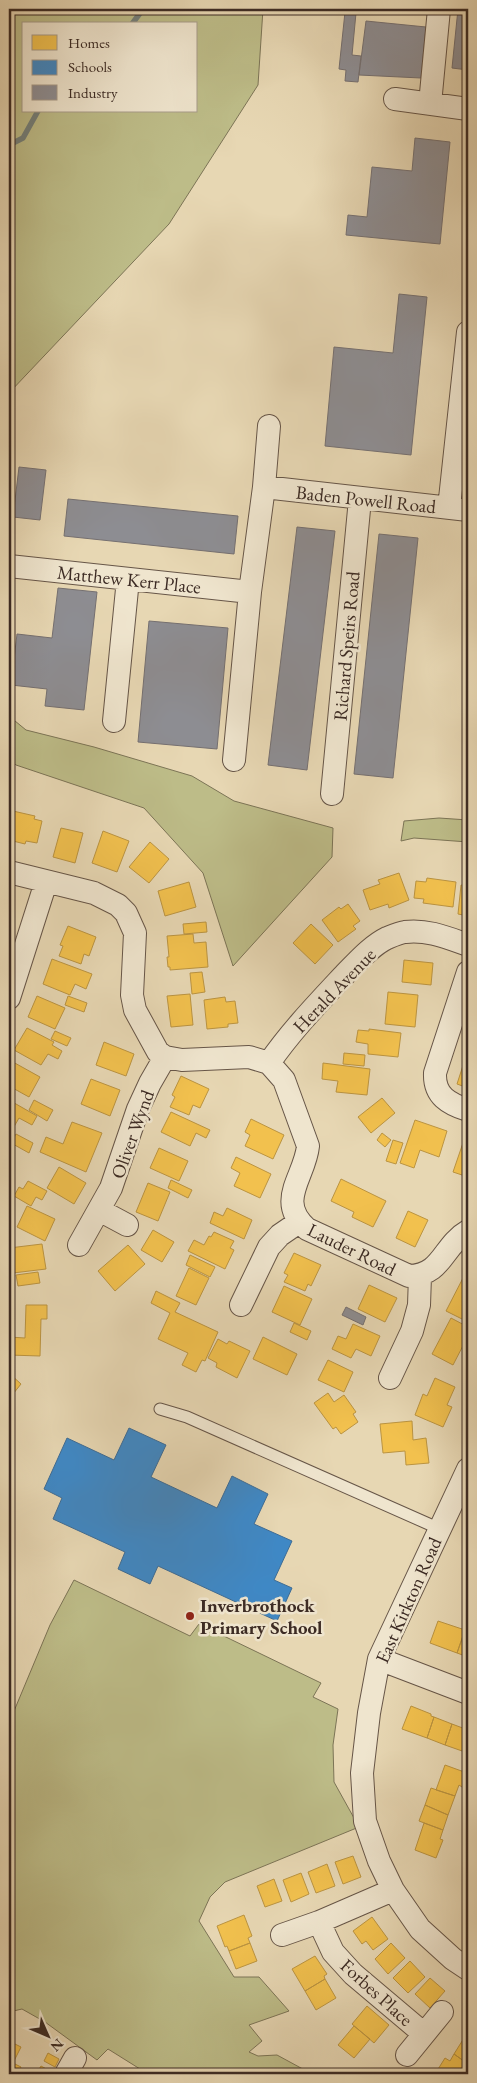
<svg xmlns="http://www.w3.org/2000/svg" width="477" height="2083" viewBox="0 0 477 2083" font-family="'EB Garamond',serif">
  <rect width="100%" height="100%" fill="#e7d7b3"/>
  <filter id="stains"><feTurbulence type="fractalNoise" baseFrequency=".004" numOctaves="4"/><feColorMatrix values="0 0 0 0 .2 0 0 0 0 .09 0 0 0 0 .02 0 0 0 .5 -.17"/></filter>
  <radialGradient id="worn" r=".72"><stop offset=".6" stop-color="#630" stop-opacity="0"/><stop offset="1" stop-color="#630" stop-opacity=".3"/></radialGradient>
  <path fill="#bdbc88" stroke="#7c7456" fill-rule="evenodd" d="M9 9H263L258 85 169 224 9 393ZM24 24H196V111H24Z
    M9 716 26 730 94 747 192 776 234 801 333 828 332 857 233 966 203 873 144 808 16 765 9 759Z
    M439 818 468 820V842L414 838 401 841 404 821Z
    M74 1580 190 1636 199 1624 321 1683 313 1697 338 1709 333 1745 334 1782 359 1827 225 1882 210 1897 199 1921 234 1977H259L289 2011 249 2025 262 2041 249 2052 258 2056 277 2055 312 2074H148L108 2049 97 2060 45 2022 22 2009 9 2012V1723L50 1625Z"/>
  <path fill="#f2c14e" stroke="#bb9441" d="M13 811 35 816 34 819 42 821 37 843 26 841 25 844 9 840V827Z
    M61 828 83 833 75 863 53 857Z
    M103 831 129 841 117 872 92 863Z
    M150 842 169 859 149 883 129 867Z
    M399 873 409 900 389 908 388 904 370 910 363 890 380 884 378 880Z
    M427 878 456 882 453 907 423 903 424 899 414 898 416 881 426 882Z
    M189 882 196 907 165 916 158 891Z
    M461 885 468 886V916L458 914Z
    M348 904 360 921 353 926 356 929 338 942 322 920 339 907 341 909Z
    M206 922 207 932 184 934 183 924Z
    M311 924 333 945 315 964 293 943Z
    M68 926 96 937 89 956 84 954 81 964 59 956 63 946 60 945Z
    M193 934 194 943 206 942 208 967 170 970V967H168L167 957H169L167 936Z
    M52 959 92 974 86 989 75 984 70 995 43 984Z
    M404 960 433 963 431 985 402 982Z
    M202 972 205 992 192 994 190 973Z
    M388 992 418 995 415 1027 385 1024Z
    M190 994 193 1025 171 1027 167 996Z
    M37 996 65 1008 55 1029 28 1017Z
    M68 996 87 1003 84 1012 65 1005Z
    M225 997 226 1002 235 1001 238 1023 228 1024V1027L207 1029 204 1000Z
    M27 1028 54 1042 52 1045 62 1051 58 1059 48 1054 41 1065 14 1050Z
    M369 1029 401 1033 398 1057 368 1054V1044L356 1042 358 1030 369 1031Z
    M55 1031 71 1038 67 1046 51 1039Z
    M104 1042 134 1054 126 1076 96 1065Z
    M344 1053 365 1055 364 1066 343 1064Z
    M467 1053 468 1054V1088L457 1084Z
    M13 1062 40 1077 29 1097 9 1086V1069Z
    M323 1063 370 1069 367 1095 336 1092 338 1081 322 1079Z
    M181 1076 209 1089 200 1108 193 1105 189 1115 170 1107 175 1097 172 1095Z
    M91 1079 120 1090 110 1116 81 1104Z
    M382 1098 395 1113 371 1133 358 1117Z
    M9 1100 37 1116 32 1125 19 1118 11 1132 9 1131Z
    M34 1100 53 1110 47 1121 29 1110Z
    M171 1112 210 1130 206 1138 196 1133 190 1146 161 1132Z
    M251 1119 284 1135 273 1159 245 1146 250 1135 245 1132Z
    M415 1120 447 1131 439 1157 420 1150 414 1168 400 1163Z
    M72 1122 102 1133 86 1172 40 1152 46 1137 63 1144Z
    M382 1133 391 1140 385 1147 377 1140Z
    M16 1134 33 1143 29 1153 11 1143Z
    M465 1137 468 1138V1177L453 1172Z
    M393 1140 403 1143 396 1164 386 1161Z
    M159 1148 188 1161 179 1181 150 1168Z
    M236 1157 271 1174 260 1198 234 1186 240 1173 231 1168Z
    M59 1167 86 1183 74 1204 47 1188Z
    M341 1179 386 1201 373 1227 352 1217 354 1212 331 1201Z
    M171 1180 192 1190 188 1198 168 1188Z
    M28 1181 47 1191 42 1200 36 1197 31 1206 14 1196 19 1187 23 1189Z
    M148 1183 170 1192 158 1221 136 1212Z
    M27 1206 55 1219 45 1241 17 1227Z
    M227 1208 252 1220 244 1239 210 1223 214 1212 223 1216Z
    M408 1211 428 1220 415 1247 396 1238Z
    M153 1230 174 1242 162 1262 141 1250Z
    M214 1232 234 1241 230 1248 234 1250 225 1269 188 1251 194 1240 204 1245 209 1236 211 1237Z
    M42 1244 46 1269 13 1273 9 1248Z
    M128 1245 145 1264 115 1291 98 1271Z
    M294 1253 321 1265 311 1286 308 1284 305 1291 284 1282 288 1275 284 1273Z
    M190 1255 215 1267 210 1277 186 1265Z
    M189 1268 209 1278 196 1305 176 1296Z
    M38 1272 40 1283 18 1286 16 1275Z
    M464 1276 468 1278V1322L446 1311Z
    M369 1285 397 1298 385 1322 358 1309Z
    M284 1286 312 1299 300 1325 272 1312Z
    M156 1291 180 1303 175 1312 218 1332 205 1361 202 1360 196 1372 182 1365 188 1353 158 1339 170 1313 151 1303Z
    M26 1305H47V1319H41L40 1356 9 1355V1337L25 1338Z
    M451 1318 468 1327V1336L453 1365 432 1354Z
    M294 1323 311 1331 307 1340 290 1332Z
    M353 1324 380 1336 371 1356 356 1349 351 1358 332 1349 338 1336 346 1339Z
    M263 1337 297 1354 287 1375 253 1359Z
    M218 1339 227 1344 229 1341 250 1351 237 1378 216 1367 217 1363 208 1358Z
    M328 1360 353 1372 344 1392 318 1380Z
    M9 1373 21 1384 9 1399Z
    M435 1378 455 1387 447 1405 452 1407 443 1427 415 1415 423 1394 427 1396Z
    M328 1393 334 1402 344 1395 356 1412 353 1414 358 1422 341 1434 336 1427 333 1429 314 1403Z
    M412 1421 413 1440 426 1438 429 1463 406 1465 405 1451 383 1453 380 1424Z
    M438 1621 465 1630 457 1653 430 1643Z
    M465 1630 468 1631V1657L457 1653Z
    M411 1706 431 1714V1716L434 1717 427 1738 402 1729Z
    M434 1717 452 1724 445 1745 427 1738Z
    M452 1724 468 1730V1743L465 1752 445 1745Z
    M445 1765 467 1773 462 1787 459 1785 455 1796 436 1790Z
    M431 1788 455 1796 448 1815 425 1805Z
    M425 1805 448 1815 443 1830 419 1821Z
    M424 1823 443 1830 440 1839 443 1840 436 1858 415 1850Z
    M353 1856 361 1877 343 1884 335 1862Z
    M327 1864 335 1886 316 1893 308 1872Z
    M301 1873 309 1894 291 1902 283 1880Z
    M274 1879 282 1901 265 1907 257 1886Z
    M244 1915 252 1936 248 1938 250 1943 229 1951 227 1946 225 1947 217 1926Z
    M372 1917 388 1939 373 1950 366 1941 362 1944 353 1931Z
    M250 1943 257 1961 236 1969 229 1951Z
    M391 1943 405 1958 388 1974 375 1959Z
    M315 1956 327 1974 324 1976 325 1979 305 1991 292 1969Z
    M410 1961 425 1977 408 1993 393 1978Z
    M430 1978 445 1991 430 2008 415 1994Z
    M325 1979 336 1998 316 2010 305 1991Z
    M367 2006 389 2025 374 2043 352 2024Z
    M354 2026 370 2039 354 2058 338 2045Z
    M464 2038 468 2040V2064L454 2054Z
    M9 2041 21 2047 13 2063 9 2061Z
    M48 2053 59 2059 55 2067 44 2061Z
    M454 2054 468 2064 464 2074H435L445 2058 450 2061Z
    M9 2061 21 2067 18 2074H9Z
    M41 2066 50 2071 48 2074H36Z"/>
  <path fill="#3f88c5" stroke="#3e6c95" d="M129 1428 166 1445 151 1477 217 1508 232 1476 268 1494 254 1524 292 1541 274 1580 292 1588 277 1621 158 1566 150 1584 118 1569 125 1552 53 1519 62 1498 44 1489 67 1438 114 1460Z"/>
  <path fill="#8d8d92" stroke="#757071" d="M458 9H468V70L452 68Z
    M345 12 356 13 352 55 361 56 358 82 345 81 346 70 339 69Z
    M366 21 426 27 421 78 359 75Z
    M415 138 450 142 440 244 346 235 348 215 367 217 372 167 412 171Z
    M399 294 427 297 411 455 325 446 334 347 393 353Z
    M19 467 46 470 40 520 13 517Z
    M68 499 238 516 234 554 64 536Z
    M297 527 335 531 307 770 268 765Z
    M379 534 418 538 393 778 354 774Z
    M58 588 97 592 84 710 45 706 47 689 11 685 17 634 52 638Z
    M149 621 228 628 217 749 138 742Z
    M346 1307 366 1317 363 1325 342 1315Z"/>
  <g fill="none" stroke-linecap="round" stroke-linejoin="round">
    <path stroke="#74807b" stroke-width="5.5" d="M132 24 143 9
      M9 145 23 138 38 111"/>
    <g stroke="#675648" stroke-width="13">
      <path id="lane" d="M160 1409 187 1417 440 1529"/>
    </g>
    <g stroke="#675648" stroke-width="24">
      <path id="street" d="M395 99 468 109
        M430 104 439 9
        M264 487 468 510
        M449 508 468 332
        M9 566 250 592
        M114 721 128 579
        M234 760 250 592 264 487 269 426
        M332 794 360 499
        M9 872 94 893 118 905 126 913 135 933 132 995 135 1010 158 1052 165 1057 182 1060 249 1057 269 1063 284 1080 308 1146C305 1177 275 1201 307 1229L409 1276C443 1275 442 1246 468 1231
        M468 972 435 1073C434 1096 449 1104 468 1110
        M9 998 46 882
        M269 1063C291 1031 319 1002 346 973 358 961 371 946 387 938 392 936 399 933 405 932 427 929 448 938 468 945
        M99 1210 127 1225
        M79 1245 111 1188 138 1109 150 1083 165 1057
        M241 1305 269 1247 280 1235 299 1222
        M390 1378 412 1331 419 1305 420 1276
        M468 1469 379 1659 369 1713 362 1773 365 1821 379 1861 393 1890 420 1929 453 1959 468 1969
        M379 1659 468 1693
        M393 1890 319 1922 333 1952 353 1974 424 2034
        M282 1935 319 1922
        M407 2055 442 2012
        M66 2074 75 2058"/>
    </g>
    <use href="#lane" stroke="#efe5ce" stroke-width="11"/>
    <use href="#street" stroke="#efe5ce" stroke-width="22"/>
  </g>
  <circle fill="#8f2418" stroke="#efe5ce" stroke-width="2" cx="190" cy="1616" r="5"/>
  <g text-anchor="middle" stroke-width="5" stroke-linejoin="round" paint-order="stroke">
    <g font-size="19" fill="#3c2b24" stroke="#efe5ce">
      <text transform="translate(366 499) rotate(6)" y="7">Baden Powell Road</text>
      <text transform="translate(129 579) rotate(6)" y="7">Matthew Kerr Place</text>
      <text transform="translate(346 646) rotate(-85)" y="7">Richard Speirs Road</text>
      <text transform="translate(334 990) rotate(-46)" y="7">Herald Avenue</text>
      <text transform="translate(132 1134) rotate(-70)" y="7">Oliver Wynd</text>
      <text transform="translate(352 1249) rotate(26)" y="7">Lauder Road</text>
      <text transform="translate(408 1600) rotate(-66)" y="7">East Kirkton Road</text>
      <text transform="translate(377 1992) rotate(42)" y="7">Forbes Place</text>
    </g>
    <g font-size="19" font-weight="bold" fill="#3c2b24" stroke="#efe5ce" text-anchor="start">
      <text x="200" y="1612">Inverbrothock<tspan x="200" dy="22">Primary School</tspan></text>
    </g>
  </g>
  <rect width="477" height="2083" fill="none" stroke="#e7d7b3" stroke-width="30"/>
  <rect x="10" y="10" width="457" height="2063" fill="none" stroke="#3c2b24" stroke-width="2.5"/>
  <rect x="15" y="15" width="447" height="2053" fill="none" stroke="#3c2b24"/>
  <rect x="22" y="22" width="175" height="90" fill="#efe5ce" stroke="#a79b8a"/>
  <rect x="32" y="35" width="25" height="15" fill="#f2c14e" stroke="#a79b8a"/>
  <text x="68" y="48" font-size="15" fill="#3c2b24">Homes</text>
  <rect x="32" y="60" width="25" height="15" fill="#3f88c5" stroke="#a79b8a"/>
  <text x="68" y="72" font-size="15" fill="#3c2b24">Schools</text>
  <rect x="32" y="85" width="25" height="15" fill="#8d8d92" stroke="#a79b8a"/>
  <text x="68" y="98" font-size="15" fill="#3c2b24">Industry</text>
  <g transform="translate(48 2036) rotate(135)" stroke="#efe5ce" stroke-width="4" paint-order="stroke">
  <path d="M0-4L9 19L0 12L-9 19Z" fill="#3c2b24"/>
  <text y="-8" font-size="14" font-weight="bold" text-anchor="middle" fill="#3c2b24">N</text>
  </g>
  <rect width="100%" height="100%" filter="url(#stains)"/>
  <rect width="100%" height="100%" fill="url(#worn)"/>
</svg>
